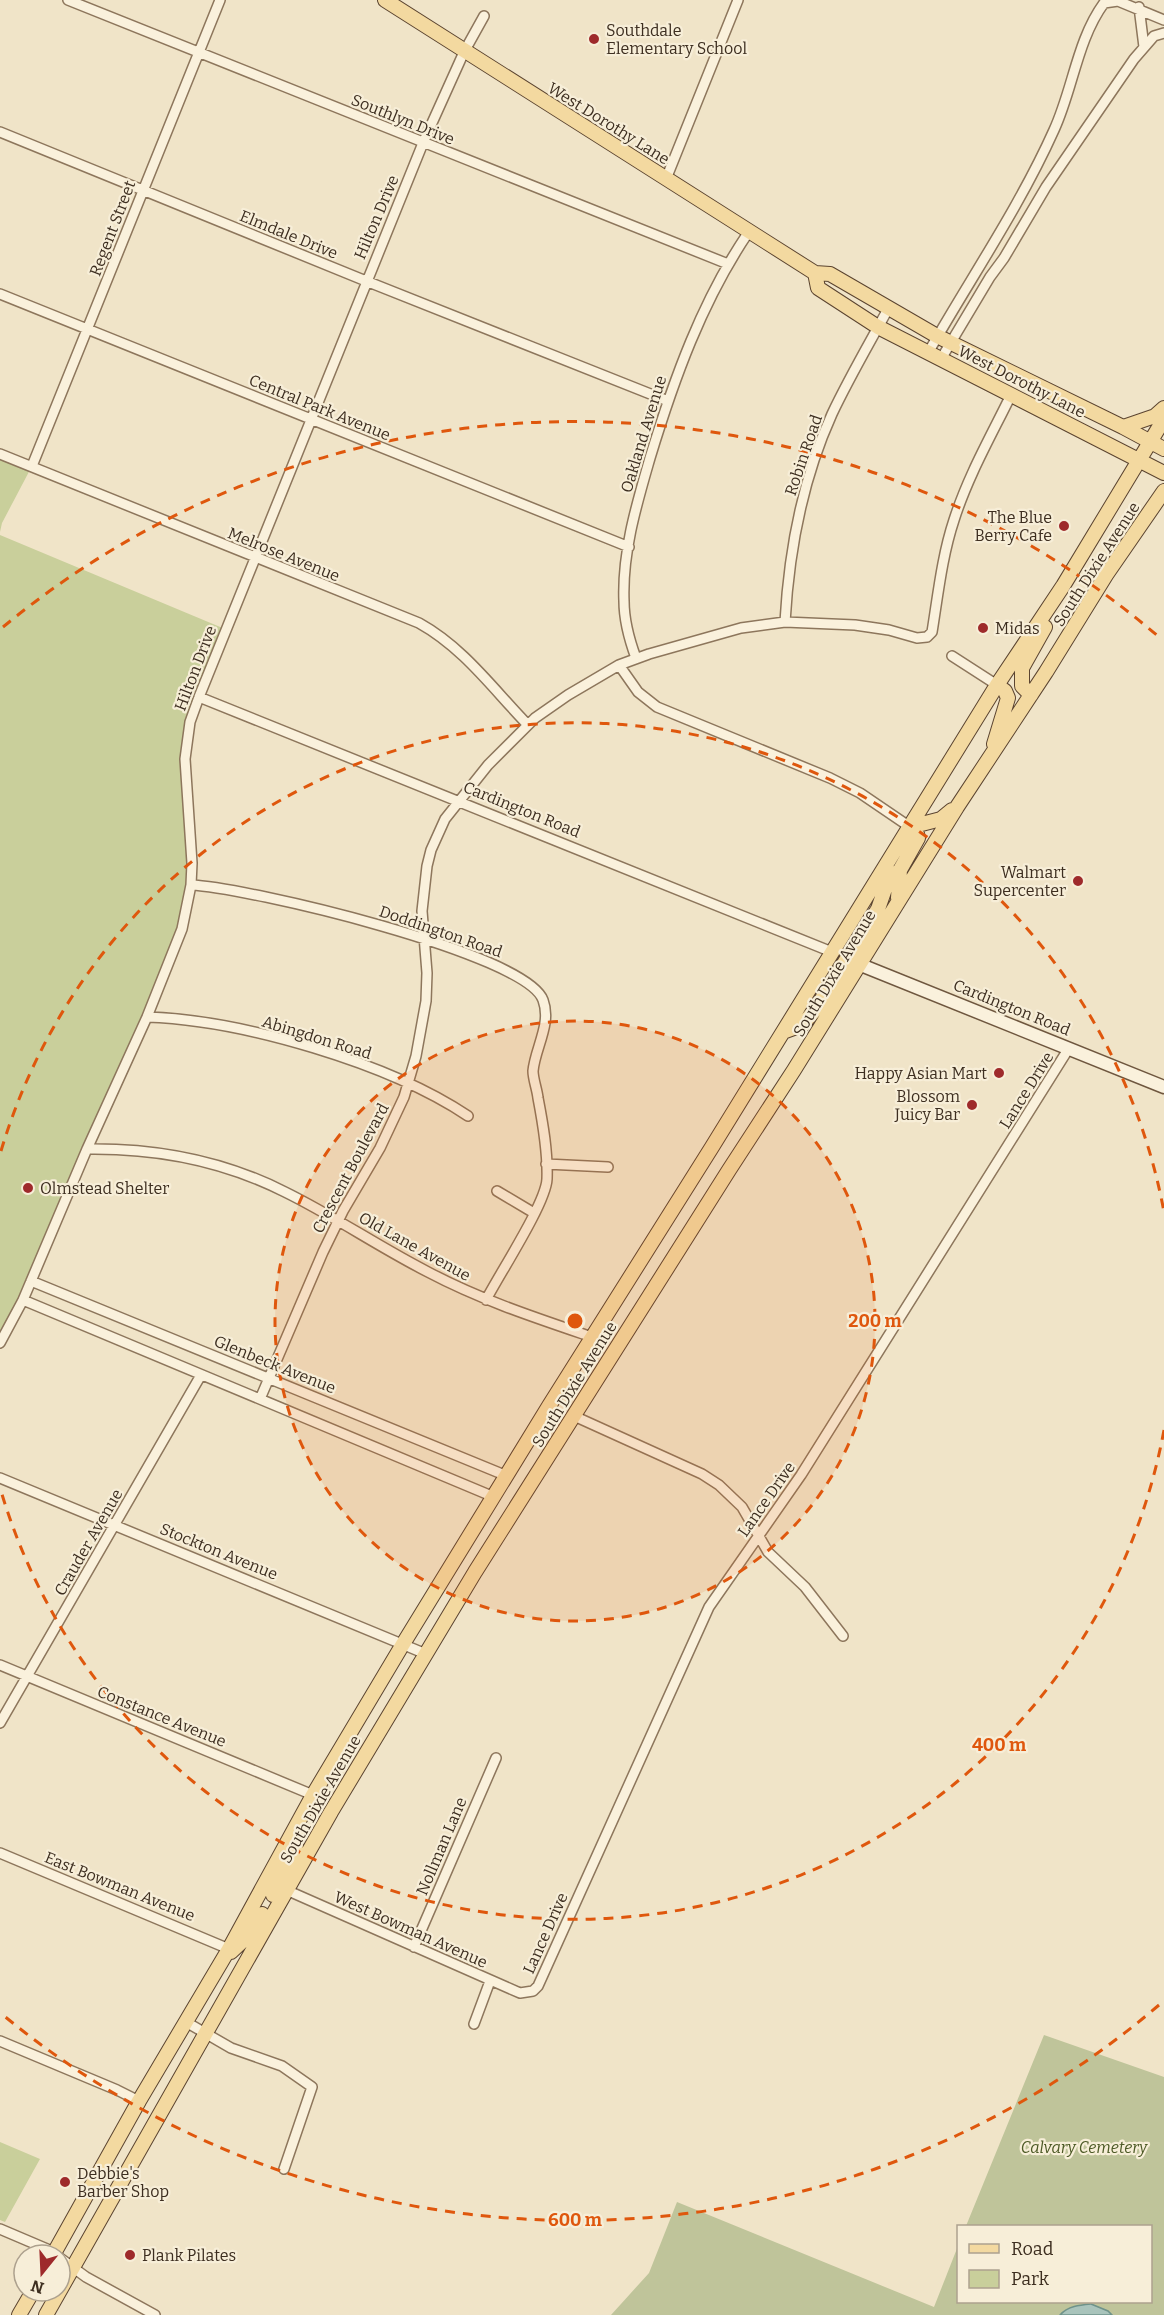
<svg xmlns="http://www.w3.org/2000/svg" width="1164" height="2315" viewBox="0 0 1164 2315" font-family="Bitter,serif">
  <rect width="100%" height="100%" fill="#f0e4c8"/>
  <path fill="#c9cf9b" d="M0 454 32 466 2 523 0 532Z
    M0 535 225 629 187 740 192 863 182 929 0 1343Z
    M0 2142 40 2159 5 2222 0 2220Z"/>
  <path fill="#bfc49a" d="M1044 2035 1164 2077V2315H611L649 2273 677 2202 934 2307 958 2246V2302H1150V2226H966Z"/>
  <path fill="#a9c4bc" stroke="#6f938a" stroke-width="1.5" d="M1091 2304 1108 2311 1112 2315H1060C1068 2306 1080 2305 1091 2304Z"/>
  <g fill="none" stroke-linecap="round" stroke-linejoin="round">
    <g stroke="#8d765c" stroke-width="12">
      <path id="street" d="M68 0 728 264
        M1139 7 1144 47
        M0 132 366 281 668 401
        M666 179 738 0
        M0 294 629 547
        M928 353C970 279 1019 208 1054 130 1073 89 1077 40 1104 3L1118 1 1164 20
        M941 359 990 277 1004 258 1046 187 1134 59 1154 36 1164 33
        M0 454 419 623C464 648 493 689 528 725
        M32 466 220 0
        M785 622C789 550 802 480 832 414 849 378 869 344 888 309
        M952 656 997 685
        M636 658C629 639 624 621 624 601 622 552 637 503 650 458 674 379 702 301 748 233
        M619 665 638 692 657 707 830 778 860 793 910 827
        M199 697 832 952
        M191 885C245 887 526 953 543 1000 552 1024 535 1048 533 1071 533 1079 537 1089 538 1098 543 1124 548 1152 547 1179 546 1203 500 1273 486 1300
        M147 1017C242 1020 389 1063 468 1116
        M87 1149C156 1148 224 1161 285 1192 334 1216 379 1247 428 1272 481 1300 536 1318 592 1337
        M546 1164 608 1167
        M497 1191 534 1213
        M31 1281 507 1476
        M23 1300 494 1497
        M0 1343 23 1300 87 1149 147 1017 182 929 191 885 192 863 185 759 190 722 199 697 423 143 464 52 484 16
        M260 1399 323 1252 343 1211 380 1148 404 1097 416 1056 426 1001 427 973 422 911 427 866 431 850 445 819 488 765 535 718 568 695 619 665 649 654 741 628 785 622 855 625 889 630 917 638 927 637 932 632C938 595 942 556 954 520 968 476 991 436 1011 395
        M574 1416 702 1474 719 1485 742 1507 768 1552 805 1587 843 1636
        M0 1478 426 1654
        M0 1665 313 1795
        M0 1723 201 1375
        M0 1853 229 1949
        M284 1889 520 1993 533 1991 538 1986 709 1607 801 1475 1069 1048
        M414 1947 496 1758
        M186 2022 231 2048 282 2066 312 2087 284 2169
        M474 2024 490 1981
        M0 2041 117 2090 139 2101
        M0 2229 47 2249 55 2255
        M60 2258 86 2277 155 2315"/>
    </g>
    <g stroke="#6f573f" stroke-width="15">
      <path id="secondary" d="M851 961 1164 1087"/>
    </g>
    <g stroke="#5b4430" stroke-width="16">
      <path id="primary" d="M385 0 815 273 830 274 937 336 1123 427 1164 449
        M815 273 818 288 878 327 1164 473
        M1123 427 1155 416 1164 408
        M1031 695 1022 686V668L1045 627
        M994 744 1008 698 1005 691 997 685
        M910 827 941 819 952 810
        M898 898 900 870 918 838 917 834 910 827
        M783 1032 802 1025 815 1010 878 909 886 886 887 867
        M273 1895 295 1851 299 1824
        M231 1952 248 1936 262 1914
        M53 2255 139 2101 229 1949 313 1795 403 1644 549 1406 712 1147 997 685 1063 586 1164 419
        M19 2315 33 2291
        M46 2315 331 1812 475 1572 729 1170 794 1070 957 807 1046 672 1106 575 1164 491"/>
    </g>
    <use href="#street" stroke="#faf1dc" stroke-width="9"/>
    <use href="#secondary" stroke="#faf1dc" stroke-width="12"/>
    <use href="#primary" stroke="#f3d9a0" stroke-width="14"/>
  </g>
  <circle cx="575" cy="1321" r="300" fill="#df570d" fill-opacity=".12"/>
  <g fill="none" stroke="#df570d" stroke-width="3" stroke-dasharray="10 8">
    <circle cx="575" cy="1321" r="300"/>
    <path d="M1164 1430A599 599 0 0 1 1 1491M1 1151A599 599 0 0 1 1164 1212"/>
    <path d="M1159 2005A899 899 0 0 1 3 2015M3 627A899 899 0 0 1 1159 637"/>
  </g>
  <g fill="#9e2a2b" stroke="#f7eed8" stroke-width="2">
    <circle cx="594" cy="39" r="6"/>
    <circle cx="1064" cy="526" r="6"/>
    <circle cx="983" cy="628" r="6"/>
    <circle cx="1078" cy="881" r="6"/>
    <circle cx="999" cy="1073" r="6"/>
    <circle cx="972" cy="1105" r="6"/>
    <circle cx="28" cy="1188" r="6"/>
    <circle cx="65" cy="2182" r="6"/>
    <circle cx="130" cy="2255" r="6"/>
  </g>
  <g text-anchor="middle" stroke-width="4.5" stroke-linejoin="round" paint-order="stroke">
    <g font-size="16" fill="#3d2e20" stroke="#f7eed8" text-anchor="start">
      <text x="606" y="36">Southdale<tspan x="606" dy="18">Elementary School</tspan></text>
      <text x="1052" y="523" text-anchor="end">The Blue<tspan x="1052" dy="18">Berry Cafe</tspan></text>
      <text x="995" y="634">Midas</text>
      <text x="1066" y="878" text-anchor="end">Walmart<tspan x="1066" dy="18">Supercenter</tspan></text>
      <text x="987" y="1079" text-anchor="end">Happy Asian Mart</text>
      <text x="960" y="1102" text-anchor="end">Blossom<tspan x="960" dy="18">Juicy Bar</tspan></text>
      <text x="40" y="1194">Olmstead Shelter</text>
      <text x="77" y="2179">Debbie's<tspan x="77" dy="18">Barber Shop</tspan></text>
      <text x="142" y="2261">Plank Pilates</text>
    </g>
    <g font-size="16" fill="#3d2e20" stroke="#f7eed8">
      <text transform="translate(403 119) rotate(22)" y="6">Southlyn Drive</text>
      <text transform="translate(609 123) rotate(32)" y="6">West Dorothy Lane</text>
      <text transform="translate(376 217) rotate(-67)" y="6">Hilton Drive</text>
      <text transform="translate(112 228) rotate(-69)" y="6">Regent Street</text>
      <text transform="translate(289 234) rotate(22)" y="6">Elmdale Drive</text>
      <text transform="translate(1022 381) rotate(27)" y="6">West Dorothy Lane</text>
      <text transform="translate(320 407) rotate(22)" y="6">Central Park Avenue</text>
      <text transform="translate(643 434) rotate(-73)" y="6">Oakland Avenue</text>
      <text transform="translate(803 455) rotate(-71)" y="6">Robin Road</text>
      <text transform="translate(284 554) rotate(22)" y="6">Melrose Avenue</text>
      <text transform="translate(1096 564) rotate(-57)" y="6">South Dixie Avenue</text>
      <text transform="translate(195 668) rotate(-69)" y="6">Hilton Drive</text>
      <text transform="translate(522 809) rotate(22)" y="6">Cardington Road</text>
      <text transform="translate(441 931) rotate(19)" y="6">Doddington Road</text>
      <text transform="translate(834 973) rotate(-59)" y="6">South Dixie Avenue</text>
      <text transform="translate(1012 1007) rotate(22)" y="6">Cardington Road</text>
      <text transform="translate(317 1037) rotate(17)" y="6">Abingdon Road</text>
      <text transform="translate(1026 1090) rotate(-58)" y="6">Lance Drive</text>
      <text transform="translate(350 1168) rotate(-62)" y="6">Crescent Boulevard</text>
      <text transform="translate(415 1246) rotate(29)" y="6">Old Lane Avenue</text>
      <text transform="translate(275 1364) rotate(22)" y="6">Glenbeck Avenue</text>
      <text transform="translate(574 1384) rotate(-58)" y="6">South Dixie Avenue</text>
      <text transform="translate(766 1499) rotate(-55)" y="6">Lance Drive</text>
      <text transform="translate(88 1542) rotate(-60)" y="6">Crauder Avenue</text>
      <text transform="translate(219 1551) rotate(22)" y="6">Stockton Avenue</text>
      <text transform="translate(162 1716) rotate(22)" y="6">Constance Avenue</text>
      <text transform="translate(320 1799) rotate(-60)" y="6">South Dixie Avenue</text>
      <text transform="translate(441 1846) rotate(-67)" y="6">Nollman Lane</text>
      <text transform="translate(120 1886) rotate(22)" y="6">East Bowman Avenue</text>
      <text transform="translate(411 1929) rotate(24)" y="6">West Bowman Avenue</text>
      <text transform="translate(545 1933) rotate(-66)" y="6">Lance Drive</text>
    </g>
    <g font-size="16" font-style="italic" fill="#4d5a26" stroke="#f7eed8">
      <text x="1084" y="2153">Calvary Cemetery</text>
    </g>
  </g>
  <circle cx="575" cy="1321" r="9" fill="#df570d" stroke="#f7eed8" stroke-width="3"/>
  <g font-size="18" text-anchor="middle" font-weight="bold" fill="#df570d" stroke="#f7eed8" stroke-width="4.5" stroke-linejoin="round" paint-order="stroke">
    <text x="875" y="1327">200 m</text>
    <text x="999" y="1751">400 m</text>
    <text x="575" y="2226">600 m</text>
  </g>
  <rect x="957" y="2225" width="195" height="78" fill="#f7eed8" stroke="#ada18e" stroke-width="1.5"/>
  <rect x="969" y="2244" width="30" height="9" fill="#f3d9a0" stroke="#ada18e" stroke-width="1.5"/>
  <text x="1011" y="2255" font-size="18" fill="#3d2e20">Road</text>
  <rect x="969" y="2270" width="30" height="18" fill="#c9cf9b" stroke="#ada18e" stroke-width="1.5"/>
  <text x="1011" y="2285" font-size="18" fill="#3d2e20">Park</text>
  <g transform="translate(42 2273) rotate(198)"><circle r="28" fill="#f7eed8" stroke="#ada18e" stroke-width="1.5"/>
  <path d="M0-4.5L10 22L0 15L-10 22Z" fill="#9e2a2b"/>
  <text y="-9" font-size="16" font-weight="bold" text-anchor="middle" fill="#3d2e20">N</text>
  </g>
</svg>
